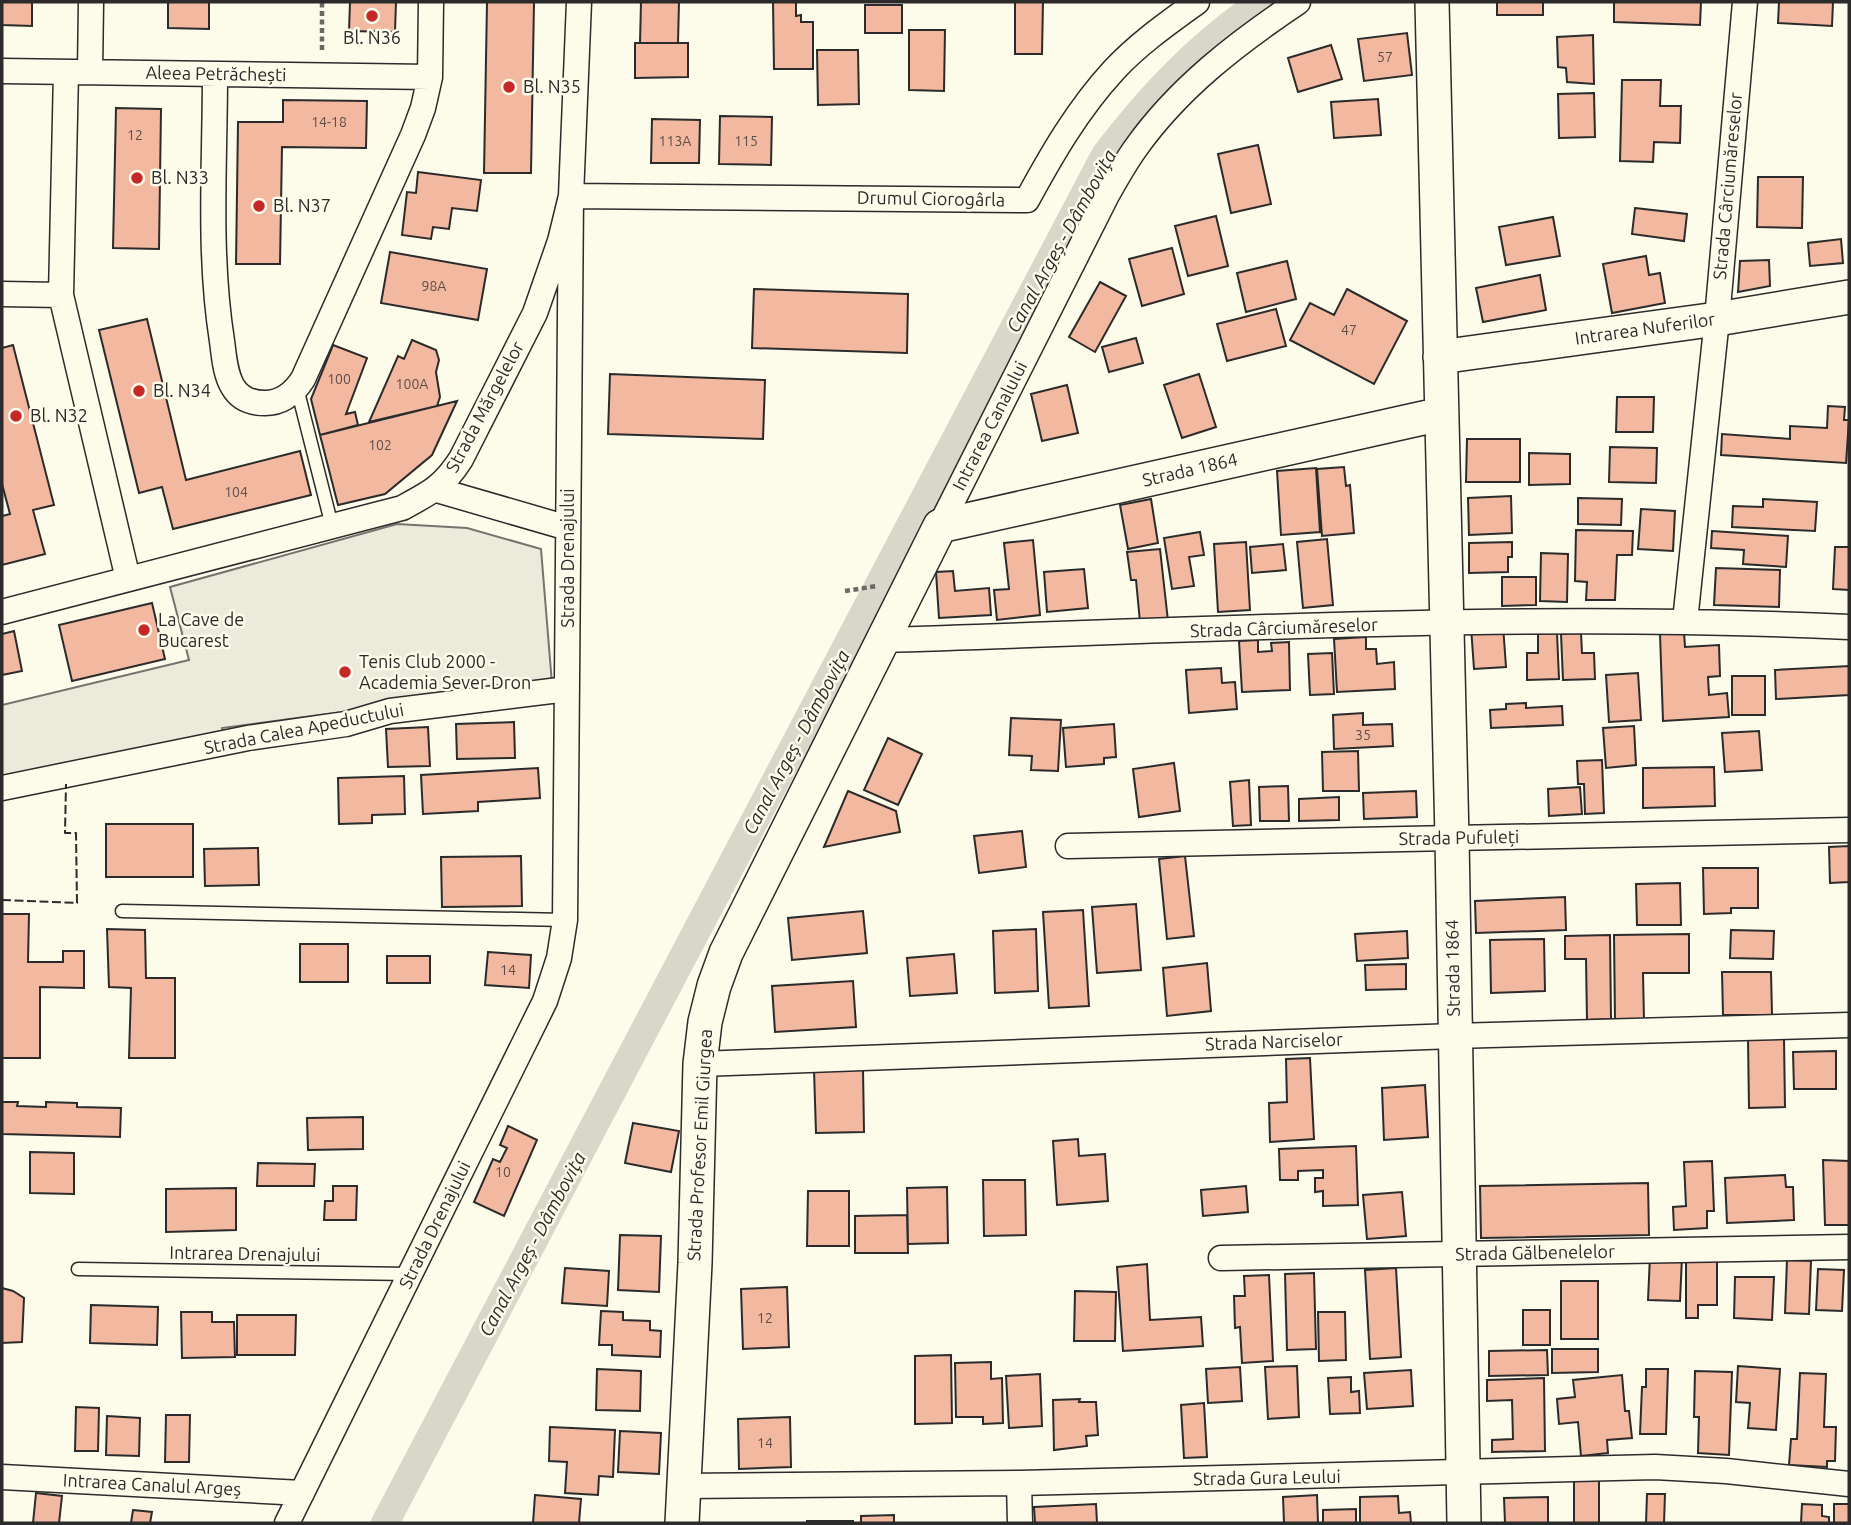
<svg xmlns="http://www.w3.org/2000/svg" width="1851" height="1525" viewBox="0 0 1851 1525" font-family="Ubuntu,sans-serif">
  <rect width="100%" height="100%" fill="#fdfbea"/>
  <path fill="#ecebdb" stroke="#74746e" stroke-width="2" d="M397 524 467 528 541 549 552 684 222 728 224 749 2 796V705L189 660 170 587Z"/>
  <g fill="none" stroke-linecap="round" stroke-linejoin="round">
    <path stroke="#d8d7c9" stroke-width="28" d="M385 1523 1105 155C1152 94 1197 46 1261 2"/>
  </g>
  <path fill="#f2b8a0" stroke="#2b2b2b" stroke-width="2" d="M2 2H32V26L2 25Z
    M168 2H209V29L168 28Z
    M350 2H396L395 32 349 31Z
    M487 2H534L531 173H484Z
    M641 2H679L678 43H640Z
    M773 2H796V16L801 15V22H813V69H774Z
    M1015 2H1043L1042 54H1015Z
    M1497 2H1543V15H1497Z
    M1614 2H1701L1700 25 1614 22Z
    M1779 2H1833L1832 26 1778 23Z
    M865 5H902V33H865Z
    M909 30H945L944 91 909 90Z
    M1407 33 1412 75 1364 81 1358 39Z
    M1593 35 1594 84 1567 82 1566 68 1558 67 1557 37Z
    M635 43H688V77L635 78Z
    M1331 45 1342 79 1298 92 1288 58Z
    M817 50H858L859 104 818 105Z
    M1622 80H1661L1660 106H1681L1680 143 1654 142 1653 162 1620 161Z
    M1594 93 1595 137 1559 138 1558 94Z
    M1378 99 1381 135 1334 138 1331 102Z
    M283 100 367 101 366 148 282 147 280 264H236L238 122H283Z
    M116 108 161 109 159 249 113 248Z
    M720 116 772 117 771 165 719 164Z
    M652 119 700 120 699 163H651Z
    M1258 145 1271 204 1231 213 1218 154Z
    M418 172 481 180 477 211 452 208 449 229 433 227 431 239 402 235 407 192 416 193Z
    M1758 177H1803L1802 228 1757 227Z
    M1635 208 1687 214 1684 241 1632 234Z
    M1216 216 1228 266 1188 276 1175 226Z
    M1553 217 1560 256 1506 265 1499 227Z
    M1841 239 1843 263 1810 266 1808 243Z
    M1172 248 1184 294 1142 306 1129 259Z
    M390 252 487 269 478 320 381 303Z
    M1646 256 1649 275 1660 273 1665 303 1612 313 1603 264Z
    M1769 260 1770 286 1738 292 1740 261Z
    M1287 261 1296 299 1246 312 1237 273Z
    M1540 275 1546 310 1483 322 1476 288Z
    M1100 282 1126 296 1095 352 1069 337Z
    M754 289 908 294 907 353 752 348Z
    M1347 289 1407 321 1374 384 1290 340 1310 303 1334 315Z
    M1276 309 1286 346 1227 361 1217 324Z
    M147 319 186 480 300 451 311 495 173 529 162 487 139 493 99 330Z
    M1136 338 1143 363 1109 372 1102 347Z
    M412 340 436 350 439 360 436 372 440 397 437 406 369 422 398 356 404 359Z
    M13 345 54 505 33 510 45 554 2 565V516L10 514 2 484V348Z
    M333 345 367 358 346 414 355 412 358 425 320 435 311 399Z
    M610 374 765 380 763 439 608 434Z
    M1199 374 1216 427 1182 438 1164 385Z
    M1067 385 1078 433 1042 441 1031 394Z
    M1617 397H1654L1653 432H1616Z
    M457 401 432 455 385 494 338 505 320 435Z
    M1828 406 1845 407 1844 420H1849L1846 463 1721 455 1722 434 1790 439V426L1827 428Z
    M1467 439H1520V482H1466Z
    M1610 447 1657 448 1656 483 1609 482Z
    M1529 453 1570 454V484L1529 485Z
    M1344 467 1346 486 1350 485 1354 533 1322 536 1317 469Z
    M1316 468 1320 532 1281 535 1277 471Z
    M1511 496 1512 533 1469 535 1468 498Z
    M1578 498 1622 499 1621 525 1578 524Z
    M1151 499 1158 543 1128 549 1120 505Z
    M1763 499 1817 502 1815 531 1732 527 1733 506 1763 507Z
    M1641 509 1675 511 1673 551 1638 549Z
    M1576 530 1633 531 1632 555H1617L1615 600H1586L1587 582 1575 581Z
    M1712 531 1788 536 1786 567 1743 564 1744 550 1711 548Z
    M1200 532 1204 555 1189 557 1194 586 1172 589 1164 538Z
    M1327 539 1333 605 1303 608 1297 542Z
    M1033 540 1040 615 997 620 994 590 1009 589 1004 543Z
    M1246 542 1250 610 1218 612 1214 544Z
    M1512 542V557H1508V572L1469 573V543Z
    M1283 544 1286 570 1252 573 1250 547Z
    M1835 547H1849V590L1833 589Z
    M1160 549 1168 621 1140 622 1136 580H1131L1127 552Z
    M1541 553 1568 554 1567 602 1540 601Z
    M1716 568 1780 570 1779 607 1714 605Z
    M1084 569 1088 608 1047 612 1044 572Z
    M953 571 955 591 989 588 991 615 939 618 936 572Z
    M1502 577H1536V605L1502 606Z
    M152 603 165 659 72 681 59 625Z
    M1503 625 1506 667 1474 669 1471 627Z
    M14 631 22 671 2 675V634Z
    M1684 632 1685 647 1719 645 1720 676 1708 677 1709 695 1727 693 1729 717 1663 721 1660 634Z
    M1557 633 1559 679 1527 680V653H1538V634Z
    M1581 633 1582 653H1594L1595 679 1563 680 1561 634Z
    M1366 637V649H1376L1377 664 1394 662 1395 689 1337 692 1334 639Z
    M1258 640V652L1272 651 1271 643 1289 642 1290 690 1242 692 1239 641Z
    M1332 653 1334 694 1310 695 1308 654Z
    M1849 666V695L1776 699 1775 670Z
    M1221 668 1222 683 1235 682 1237 709 1189 713 1186 670Z
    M1638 673 1641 720 1609 722 1606 675Z
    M1732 676H1765V715H1732Z
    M1526 703V708L1562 706 1563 725 1491 728 1490 710 1506 709V704Z
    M1363 713V725L1392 724 1393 746 1334 749 1333 715Z
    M1011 718 1061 720 1058 771 1031 770 1032 756 1009 755Z
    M514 722 515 758 457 759 456 724Z
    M1114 724 1116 757 1104 758V764L1066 767 1063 728Z
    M1634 726 1636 765 1606 768 1603 728Z
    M428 727 430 766 388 767 386 729Z
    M1759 731 1762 770 1725 772 1722 733Z
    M888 738 922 754 898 805 864 790Z
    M1358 751 1359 791H1323L1322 752Z
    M1602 760 1604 813 1585 814 1584 784H1578L1577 761Z
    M1174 763 1180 811 1139 817 1133 769Z
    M1714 767 1715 806 1643 808V768Z
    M538 768 540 798 478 802V811L423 814 421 775Z
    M404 776 405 814 372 815V823L339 824 338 778Z
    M1249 780 1251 825 1233 826 1230 782Z
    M1288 786 1289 821H1260L1259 787Z
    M1580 787 1582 814 1549 816 1548 789Z
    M848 791 896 811 900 832 824 847Z
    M1416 791 1417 817 1364 819 1363 793Z
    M1339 797V820L1299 821V799Z
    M106 824H193V877H106Z
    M1022 831 1026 867 979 873 974 836Z
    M1849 846V882L1830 883 1829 847Z
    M258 848 259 885 205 886 204 849Z
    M521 856 522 906 442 907 441 857Z
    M1185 856 1194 936 1167 939 1159 859Z
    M1703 868H1758V908H1731V913L1704 914Z
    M1680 883 1681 925H1637L1636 884Z
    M1565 897 1566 930 1476 933 1475 901Z
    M1136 904 1141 970 1097 973 1092 907Z
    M1083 910 1089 1006 1049 1008 1043 912Z
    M863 911 867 953 792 960 788 918Z
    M2 914H29L28 962H63V951H84V988L40 987V1058H2Z
    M107 929 145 930 146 978H175V1058H129L131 988 109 987Z
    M1036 929 1038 991 995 993 993 931Z
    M1731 930 1774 931 1773 959 1730 958Z
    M1407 931 1408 958 1357 961 1355 934Z
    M1689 934V973H1643L1644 1020 1615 1021 1614 935Z
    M1610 935 1611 1019 1587 1020 1586 959H1565V936Z
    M1544 939 1545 991 1491 993 1490 940Z
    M300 944H348V982H300Z
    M488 952 531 955 529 988 485 985Z
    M954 954 957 993 910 996 907 958Z
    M387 956H430V983H387Z
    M1207 963 1211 1011 1167 1016 1163 968Z
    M1406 964V989L1366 990 1365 965Z
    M1722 972H1771L1772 1015H1723Z
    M853 981 856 1027 775 1032 772 986Z
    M1748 1039H1784L1785 1107 1749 1108Z
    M1836 1051V1089H1794L1793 1052Z
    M1310 1058 1314 1139 1270 1142 1269 1103 1287 1102 1286 1059Z
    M863 1069 864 1132 816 1133 814 1070Z
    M1425 1085 1428 1137 1384 1140 1382 1088Z
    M2 1102H18L17 1106 46 1107V1102L77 1103V1107L121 1108 120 1137 2 1134Z
    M363 1117V1149L308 1150 307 1118Z
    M633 1123 679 1131 671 1172 625 1163Z
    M508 1126 537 1140 504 1216 474 1202 493 1159 500 1162 507 1148 500 1145Z
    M1078 1139 1079 1156 1105 1154 1108 1201 1057 1205 1053 1141Z
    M1356 1146 1358 1205 1323 1206V1191L1315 1192V1178H1323V1170L1298 1171V1180H1280L1279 1149Z
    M30 1152 74 1153V1194L30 1193Z
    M1823 1160 1849 1161V1225H1825Z
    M1712 1161 1714 1211H1707V1228L1674 1230 1673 1207 1686 1206 1684 1162Z
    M258 1163 315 1164 314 1186H257Z
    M1785 1175 1786 1187H1793L1794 1220 1727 1223 1725 1178Z
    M983 1180H1025L1026 1235 984 1236Z
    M1648 1183 1649 1235 1481 1238 1480 1186Z
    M333 1186H357L356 1220H324L325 1201H333Z
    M1246 1186 1248 1212 1203 1216 1201 1190Z
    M947 1187 948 1243 908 1244 907 1188Z
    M236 1188V1230L166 1232V1189Z
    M808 1191H849V1246H807Z
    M1402 1192 1406 1236 1367 1239 1363 1195Z
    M907 1215 908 1253H855V1216Z
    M620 1235 661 1236 659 1292 618 1290Z
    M1650 1256 1682 1257 1680 1301 1648 1300Z
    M1686 1256H1717V1305H1698V1318H1686Z
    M1787 1260 1811 1261 1809 1314 1785 1313Z
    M1147 1264 1150 1320 1201 1317 1203 1346 1123 1351 1117 1267Z
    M565 1268 609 1271 607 1306 562 1303Z
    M1396 1268 1401 1357 1370 1359 1365 1270Z
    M1818 1269 1844 1270 1842 1311 1816 1310Z
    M1314 1273 1316 1349 1287 1350 1285 1274Z
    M1269 1275 1273 1361 1242 1363 1240 1327 1235 1328 1234 1296H1245L1244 1276Z
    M1735 1277H1774L1772 1320 1734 1318Z
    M1561 1281H1598V1339H1561Z
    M787 1287 789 1347 743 1349 741 1289Z
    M2 1288 13 1291 24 1298 22 1342 2 1343Z
    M1075 1291 1116 1292 1115 1341H1074Z
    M91 1305 158 1307 157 1345 90 1343Z
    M1523 1310H1550V1345H1523Z
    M601 1311 623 1312V1320L650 1321V1330L661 1331 660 1357 612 1355V1345H599Z
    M181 1312H212V1322H234L235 1357 182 1358Z
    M1318 1312H1345L1346 1360 1319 1361Z
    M237 1315H296L295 1355H237Z
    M1552 1349H1598V1372L1552 1373Z
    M1547 1350 1548 1375 1489 1376V1351Z
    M951 1355 952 1423 915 1424V1356Z
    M991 1362V1379L1002 1378 1003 1423 983 1424V1417H956L955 1363Z
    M1297 1366 1299 1417 1268 1419 1265 1367Z
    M1738 1366 1780 1369 1776 1430 1748 1428 1750 1403 1736 1402Z
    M1240 1367 1242 1401 1208 1403 1206 1369Z
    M597 1369 641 1371 640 1411 596 1410Z
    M1646 1369H1668L1666 1434H1640L1642 1387H1646Z
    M1411 1370 1413 1406 1367 1409 1364 1373Z
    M1695 1371 1732 1372 1729 1455 1698 1453 1699 1417H1694Z
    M1800 1373 1826 1374 1824 1427H1836L1835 1461H1827V1467L1789 1465 1791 1439H1797Z
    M1040 1374 1042 1426 1009 1428 1006 1376Z
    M1622 1375 1625 1411H1629L1632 1438 1607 1440 1608 1453 1581 1456 1578 1422 1559 1424 1557 1399 1575 1397 1573 1380Z
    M1351 1377V1392L1359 1391 1360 1413 1330 1414 1328 1378Z
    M1544 1378 1545 1451 1492 1452V1440L1513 1439 1512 1400 1487 1401V1380Z
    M1080 1399 1079 1402H1096L1098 1435 1086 1436 1087 1446 1054 1450 1053 1400Z
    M1204 1403 1207 1457 1184 1458 1181 1405Z
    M76 1407 99 1408 98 1451H75Z
    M166 1415H190L189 1462H165Z
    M107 1416 140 1418 139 1456 106 1455Z
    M790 1417 791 1467 739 1469 738 1419Z
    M550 1427 615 1430 613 1477 599 1476 598 1495 565 1493 567 1462 549 1461Z
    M620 1431 661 1433 659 1474 618 1472Z
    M1574 1480H1599V1523H1574Z
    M36 1493 62 1496 59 1523H33Z
    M1647 1494H1665L1664 1523H1646Z
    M535 1495 581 1499 579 1523H533Z
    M1317 1495 1318 1523H1284L1283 1497Z
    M1398 1496 1399 1513 1410 1512 1411 1523H1360V1497Z
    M1548 1497V1523H1505L1504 1498Z
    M1096 1504 1097 1523H1035L1034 1507Z
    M1802 1504 1822 1505V1516L1829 1517V1523H1801Z
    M1834 1504H1849V1523H1834Z
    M1356 1509V1523H1323V1510Z
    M133 1510 152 1512 150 1523H131Z
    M894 1515V1523H861V1516Z
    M807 1521H853V1523H807Z"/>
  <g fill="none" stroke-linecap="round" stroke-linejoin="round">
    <g stroke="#2b2b2b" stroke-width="15">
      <path id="lane" d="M297 388 332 526
        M122 911 565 920
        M78 1269 411 1274"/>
    </g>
    <g stroke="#2b2b2b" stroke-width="27">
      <path id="street" d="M2 71 430 77
        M66 72 61 295 128 579
        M90 72 91 2
        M215 74C215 162 208 253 222 341 224 356 225 374 233 387 240 399 252 403 265 403 282 403 294 393 303 379L413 135 423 108 430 77 431 2
        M571 196 1027 200C1052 154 1078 109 1114 70 1138 44 1168 23 1197 2
        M2 294 61 295
        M437 490 568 528
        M940 526 1107 195C1116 179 1125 163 1135 149 1178 88 1237 43 1298 2
        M2 612 402 508C430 493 444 486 461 459L535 313 560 241 571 196 579 2
        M1685 621 1717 319 1745 2
        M884 640C1205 630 1528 612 1849 627
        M2 788 248 738 346 724 390 711 567 689
        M1068 846 1849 830
        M700 1064 1454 1036 1849 1025
        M1221 1258 1849 1247
        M2 1477 302 1493
        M1019 1483 1020 1523
        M683 1486 1019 1483 1655 1467 1726 1471 1849 1484
        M287 1523 545 1001 559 958 565 920 571 196"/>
    </g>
    <g stroke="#2b2b2b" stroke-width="36">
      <path id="secondary" d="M1432 2 1452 838 1464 1523
        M1440 357 1717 319 1849 297
        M682 1523 695 1263 700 1064 705 1022 714 986 726 953 940 526 1441 414"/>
    </g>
    <path stroke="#6a6964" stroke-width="4.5" stroke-dasharray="5 3.5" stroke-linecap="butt" d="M322 50V2
      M845 591 877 586"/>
    <use href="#lane" stroke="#fdfbea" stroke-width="12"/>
    <use href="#street" stroke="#fdfbea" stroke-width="24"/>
    <use href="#secondary" stroke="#fdfbea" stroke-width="33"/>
    <path stroke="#2b2b2b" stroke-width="2" stroke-dasharray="9 3.5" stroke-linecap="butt" d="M2 900 77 903 76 833H65L66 784"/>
  </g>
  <g fill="#c62828" stroke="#fdfbea" stroke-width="2.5">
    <circle cx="372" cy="16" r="7"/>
    <circle cx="509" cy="87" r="7"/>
    <circle cx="137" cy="178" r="7"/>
    <circle cx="259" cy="206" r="7"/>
    <circle cx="139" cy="391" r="7"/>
    <circle cx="16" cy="416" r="7"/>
    <circle cx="144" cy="630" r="7"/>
    <circle cx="345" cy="672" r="7"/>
  </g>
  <g text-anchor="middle" stroke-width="5" stroke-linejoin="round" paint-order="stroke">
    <g font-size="14" fill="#5d4e48">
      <text x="1385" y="62">57</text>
      <text x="329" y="127">14-18</text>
      <text x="135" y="140">12</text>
      <text x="675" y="146">113A</text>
      <text x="746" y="146">115</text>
      <text x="434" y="291">98A</text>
      <text x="1349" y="335">47</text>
      <text x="339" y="384">100</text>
      <text x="412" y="389">100A</text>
      <text x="380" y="450">102</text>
      <text x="236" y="497">104</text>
      <text x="1363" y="740">35</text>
      <text x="508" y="975">14</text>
      <text x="503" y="1177">10</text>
      <text x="765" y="1323">12</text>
      <text x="765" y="1448">14</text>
    </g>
    <g font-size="18" fill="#2b2b2b" stroke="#fdfbea" text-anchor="start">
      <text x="372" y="44" text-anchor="middle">Bl. N36</text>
      <text x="523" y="93">Bl. N35</text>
      <text x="151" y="184">Bl. N33</text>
      <text x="273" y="212">Bl. N37</text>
      <text x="153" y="397">Bl. N34</text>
      <text x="30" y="422">Bl. N32</text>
      <text x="158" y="626">La Cave de<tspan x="158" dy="21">Bucarest</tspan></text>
      <text x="359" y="668">Tenis Club 2000 -<tspan x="359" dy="21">Academia Sever Dron</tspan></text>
    </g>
    <g font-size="18" fill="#2b2b2b" stroke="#fdfbea">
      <text transform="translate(216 74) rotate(1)" y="6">Aleea Petrăchești</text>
      <text transform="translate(1728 186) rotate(-85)" y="6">Strada Cârciumăreselor</text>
      <text transform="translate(931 199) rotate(1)" y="6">Drumul Ciorogârla</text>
      <text transform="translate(1645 329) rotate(-8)" y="6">Intrarea Nuferilor</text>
      <text transform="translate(485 407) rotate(-62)" y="6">Strada Mărgelelor</text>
      <text transform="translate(990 426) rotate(-63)" y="6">Intrarea Canalului</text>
      <text transform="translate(1190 470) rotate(-13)" y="6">Strada 1864</text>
      <text transform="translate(568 558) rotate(-90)" y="6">Strada Drenajului</text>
      <text transform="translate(1284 628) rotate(-2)" y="6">Strada Cârciumăreselor</text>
      <text transform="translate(304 729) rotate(-11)" y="6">Strada Calea Apeductului</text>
      <text transform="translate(1459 838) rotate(-1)" y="6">Strada Pufuleți</text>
      <text transform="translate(1453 968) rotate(-91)" y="6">Strada 1864</text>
      <text transform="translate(1274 1042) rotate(-2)" y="6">Strada Narciselor</text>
      <text transform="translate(700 1145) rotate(-87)" y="6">Strada Profesor Emil Giurgea</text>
      <text transform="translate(435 1225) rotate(-64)" y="6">Strada Drenajului</text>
      <text transform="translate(1535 1253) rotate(-1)" y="6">Strada Gălbenelelor</text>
      <text transform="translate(245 1254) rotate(1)" y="6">Intrarea Drenajului</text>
      <text transform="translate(1267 1478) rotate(-1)" y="6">Strada Gura Leului</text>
      <text transform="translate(152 1485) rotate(3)" y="6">Intrarea Canalul Argeș</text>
    </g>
    <g font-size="19" font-style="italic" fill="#2b2b2b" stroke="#fdfbea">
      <text transform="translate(1061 241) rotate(-61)" y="7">Canal Argeș - Dâmbovița</text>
      <text transform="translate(796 742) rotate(-62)" y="7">Canal Argeș - Dâmbovița</text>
      <text transform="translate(532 1244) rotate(-62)" y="7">Canal Argeș - Dâmbovița</text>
    </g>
  </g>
  <rect width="1851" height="1525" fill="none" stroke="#2b2b2b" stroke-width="7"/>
</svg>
